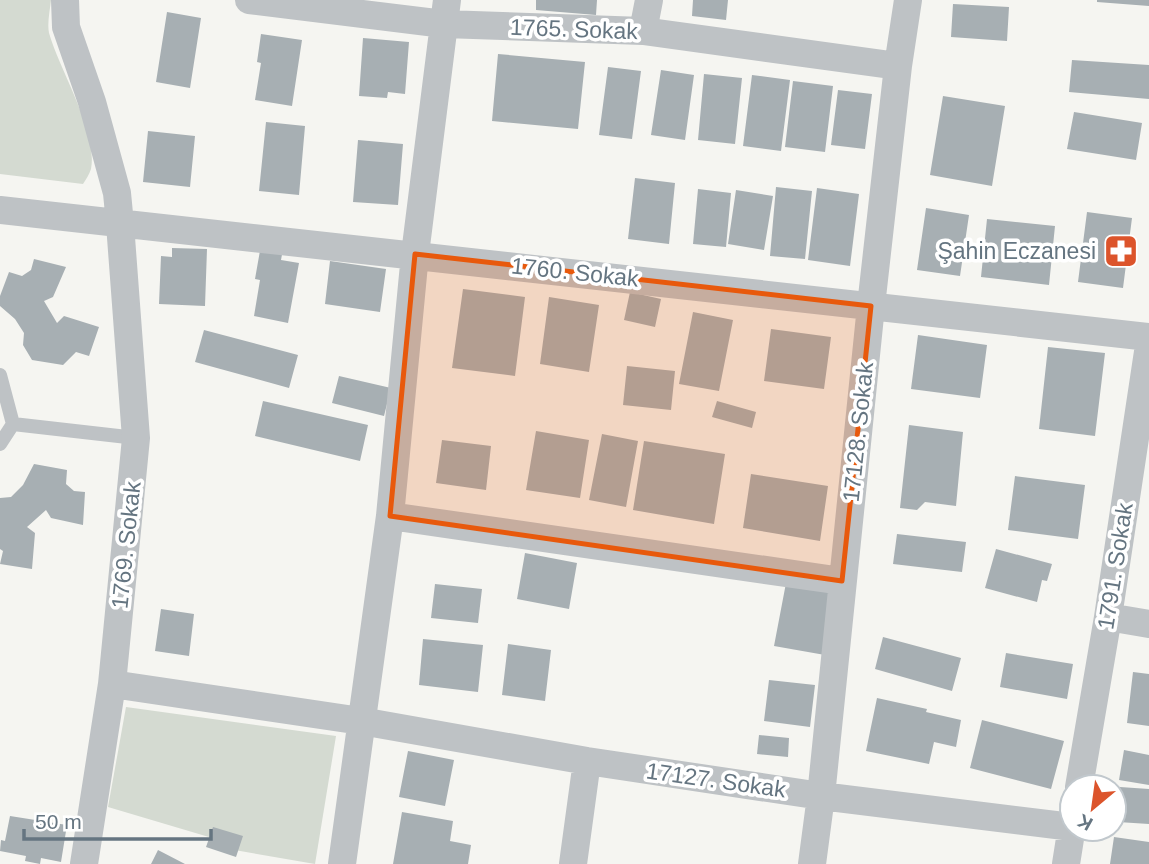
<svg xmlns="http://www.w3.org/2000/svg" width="1149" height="864" viewBox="0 0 1149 864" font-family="Helvetica,sans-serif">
  <rect width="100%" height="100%" fill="#f5f5f1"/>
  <path fill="#d4dad1" d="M0 0H51C50 10 47 23 49 33 60 71 98 132 91 169 89 175 86 179 83 184L0 174Z
    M126 707 336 736 315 864 223 848 219 840 108 807Z"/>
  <path fill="#a7afb3" d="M536 0H597L596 15 536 10Z
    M693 0H728L726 20 692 16Z
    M1097 0H1149V6L1097 2Z
    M953 4 1009 7 1007 41 951 37Z
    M167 12 201 18 190 88 156 82Z
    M261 34 302 40 292 106 255 100 261 63 257 62Z
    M363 38 409 42 405 94 388 92 387 98 359 96Z
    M498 54 585 62 578 129 492 121Z
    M1072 60 1149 65V99L1069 92Z
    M608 67 641 71 632 139 599 135Z
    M661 70 694 75 685 140 651 135Z
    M704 74 742 78 735 144 698 140Z
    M752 75 790 80 781 151 743 146Z
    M793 81 833 86 825 152 785 147Z
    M838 90 872 94 865 149 831 145Z
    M943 96 1005 106 992 186 930 175Z
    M1074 112 1142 123 1136 160 1067 149Z
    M266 122 305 126 299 195 259 191Z
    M148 131 195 136 190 187 143 182Z
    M358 140 403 144 398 205 353 202Z
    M635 178 675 183 669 244 628 239Z
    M776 187 812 191 805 259 770 256Z
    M817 188 859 194 850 266 808 260Z
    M698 189 731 193 726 247 693 244Z
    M736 190 773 196 764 250 728 244Z
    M926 208 969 215 960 276 917 270Z
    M1087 212 1132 218 1123 288 1078 282Z
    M987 219 1055 226 1049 285 981 277Z
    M261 245 283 249 281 260 299 263 288 323 254 316 260 280 255 279Z
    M172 248 207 249 205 306 159 304 161 256 172 257Z
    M34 259 66 267 53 297 44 301 57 323 64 316 99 327 89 356 76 352 63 365 32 360 23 345 24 333 15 319 0 306V296L9 272 22 276 31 270Z
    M330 261 386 269 380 312 325 304Z
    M463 289 525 297 515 376 452 368Z
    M630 292 661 299 655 327 624 320Z
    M549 297 599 305 589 372 540 364Z
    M693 312 733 320 719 391 679 384Z
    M771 329 831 337 824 389 764 381Z
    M204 330 298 355 289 388 195 362Z
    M918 335 987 345 980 398 911 389Z
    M1048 347 1105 353 1095 436 1039 429Z
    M627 366 675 371 671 410 623 405Z
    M339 376 391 388 384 416 332 403Z
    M263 401 368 425 360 461 255 436Z
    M717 401 756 412 752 428 712 417Z
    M909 425 963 432 956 506 925 502 917 510 900 508Z
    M536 431 589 440 580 498 526 490Z
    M602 434 638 441 626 507 589 500Z
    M442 440 491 446 486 490 436 483Z
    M644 441 725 454 714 524 633 510Z
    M34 464 67 470 66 484 74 491 85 492 83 525 51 518 46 510 27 527 35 533 32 569 0 564 3 551 0 549V498L11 497 23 485Z
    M751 474 828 486 820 541 743 528Z
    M1015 476 1085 485 1078 539 1008 530Z
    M897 534 966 542 962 572 893 564Z
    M996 549 1052 564 1047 581 1042 580 1037 602 985 588Z
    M525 553 577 563 569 609 517 599Z
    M786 583 837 592 825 655 774 646Z
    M435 584 482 589 478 623 431 618Z
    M161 609 194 614 189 656 155 651Z
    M883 637 961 658 952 691 875 669Z
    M423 639 483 645 478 692 419 685Z
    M508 644 551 650 545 701 502 695Z
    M1006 653 1073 664 1067 699 1000 687Z
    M1133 672 1149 674V726L1127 723Z
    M769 680 815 685 810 727 764 721Z
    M877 698 927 709 926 712 961 720 956 747 934 742 929 764 866 751Z
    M982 720 1064 741 1051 789 970 768Z
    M759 735 789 738 788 757 757 754Z
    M1124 750 1149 755V785L1119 780Z
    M408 751 454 760 445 806 399 797Z
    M1120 787 1149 789V824L1118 822Z
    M402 812 453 821 450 841 471 845 468 864H393Z
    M10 816 67 825 61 862 41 858 40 864 25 861 26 856 0 851 1 840 5 841Z
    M213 827 243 836 236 857 206 847Z
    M1114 837 1149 842V864H1110Z
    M158 850 185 864H151Z"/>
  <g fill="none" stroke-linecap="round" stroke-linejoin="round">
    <path stroke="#bec2c5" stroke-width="14" d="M0 375 13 424 0 444
      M13 424 136 438"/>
    <path stroke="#bec2c5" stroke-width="28" d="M65 0 66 27 92 102 117 193 120 224 136 438 112 684 84 864
      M249 0 444 24 643 31 898 66
      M643 31 649 0
      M0 210 1149 337
      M390 516 842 581
      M1108 617 1149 624
      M112 684 361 721 587 761 821 796 1072 827
      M1079 787 1108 617 1149 345
      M342 864 390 516 415 254 447 0
      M573 864 587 761
      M812 864 821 796 871 306 898 66 908 0
      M1066 864 1072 826"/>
  </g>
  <path fill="#e8590c" fill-opacity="0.2" stroke="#e8590c" stroke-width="5" stroke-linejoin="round" d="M415 254 871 306 842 581 390 516Z"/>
  <defs>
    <g id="pharmacy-square" transform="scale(1.75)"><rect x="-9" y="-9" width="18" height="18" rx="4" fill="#dc542b" stroke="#fff"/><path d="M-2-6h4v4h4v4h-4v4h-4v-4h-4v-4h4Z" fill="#fff"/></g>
  </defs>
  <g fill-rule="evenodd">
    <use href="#pharmacy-square" x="1121" y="251"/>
  </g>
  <g text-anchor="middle" stroke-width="7" stroke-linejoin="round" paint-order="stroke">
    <g font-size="23" fill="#657581" stroke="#fff">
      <text transform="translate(574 29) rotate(2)" y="8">1765. Sokak</text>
      <text transform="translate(575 272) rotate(6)" y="8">1760. Sokak</text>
      <text transform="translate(858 432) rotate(-84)" y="8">17128. Sokak</text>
      <text transform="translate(126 545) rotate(-84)" y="8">1769. Sokak</text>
      <text transform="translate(1115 566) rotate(-81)" y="8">1791. Sokak</text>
      <text transform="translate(716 780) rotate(8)" y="8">17127. Sokak</text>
    </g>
    <g font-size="23" fill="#657581" stroke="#fff" text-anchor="end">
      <text x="1096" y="259">Şahin Eczanesi</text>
    </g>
  </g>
  <g transform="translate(1093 808) rotate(209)"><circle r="33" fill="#ffffff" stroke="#c1c8cd" stroke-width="2"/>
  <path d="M0-5L12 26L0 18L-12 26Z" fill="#dc542b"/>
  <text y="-10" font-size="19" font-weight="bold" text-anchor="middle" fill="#657581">K</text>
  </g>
  <path d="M24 829v10h187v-10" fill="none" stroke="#657581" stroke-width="3.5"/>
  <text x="35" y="829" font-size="21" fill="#657581" stroke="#ffffff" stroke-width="5" paint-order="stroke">50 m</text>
</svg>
